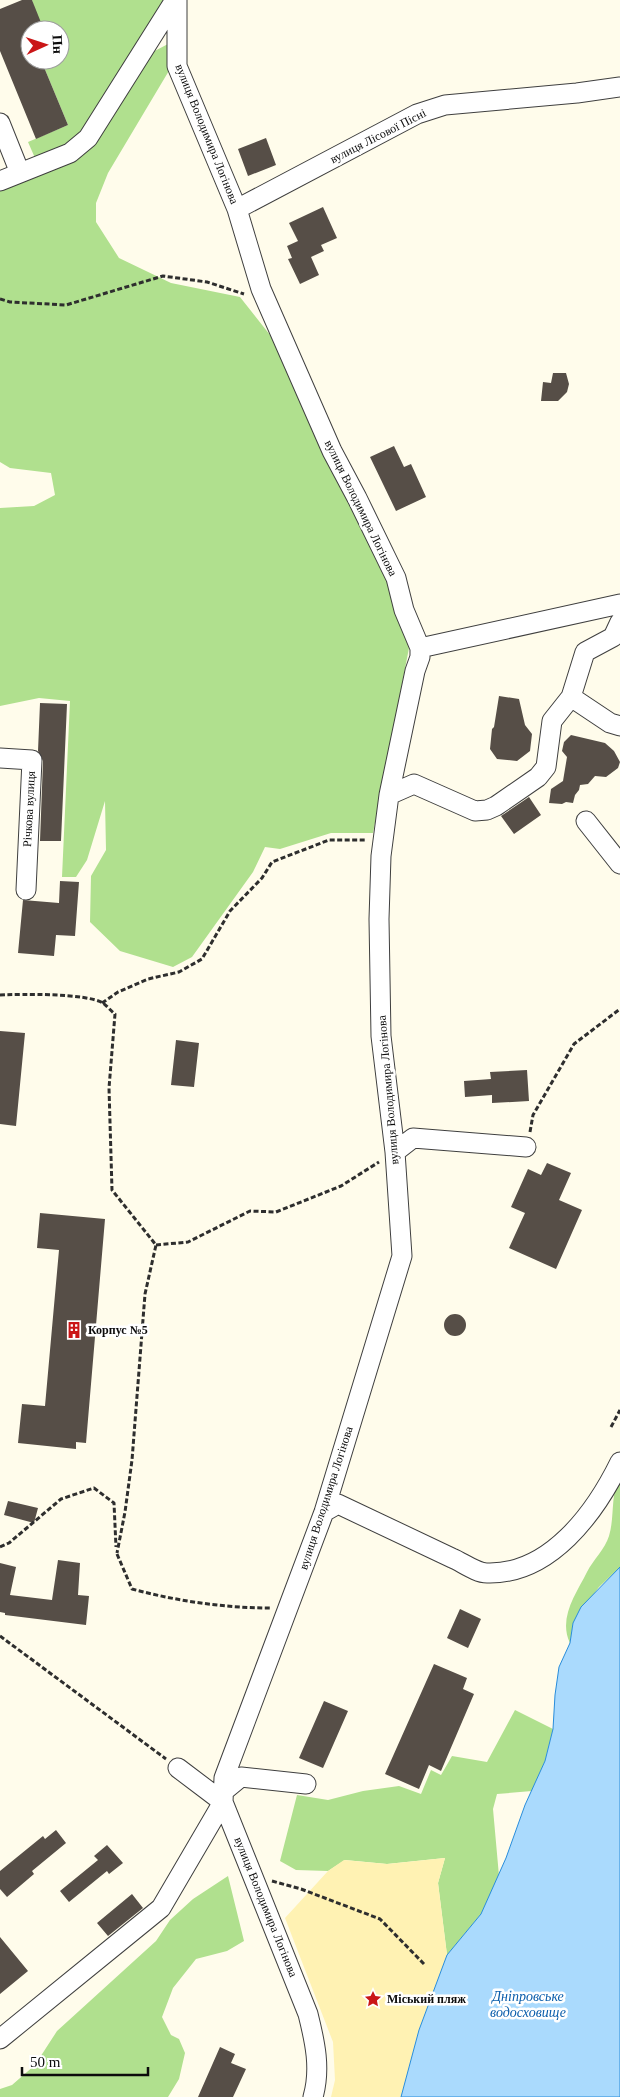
<svg xmlns="http://www.w3.org/2000/svg" width="620" height="2097" viewBox="0 0 620 2097" font-family="Georgia,serif">
  <rect width="100%" height="100%" fill="#fffceb"/>
  <path fill="#b0e08e" d="M32 0H168L78 142 35 158 28 142 68 125 41 60H60V30H41Z
    M168 44 170 69 108 173 96 203V222L119 258 171 283 240 297 274 340 388 578 409 648 373 833H331L280 849 265 847 253 872 192 957 173 967 120 951 90 922 91 876 106 850 105 801 87 860 76 877H62L70 701 39 698 0 706V508L34 506 55 495 51 473 10 468 0 462V187L74 158 147 55Z
    M620 1476V1567L599 1587 573 1623 570 1643C558 1618 576 1594 587 1572 593 1560 605 1549 609 1536 615 1516 610 1495 620 1476Z
    M515 1710 553 1729 545 1761 532 1791 497 1794 493 1809 499 1876 481 1914 447 1955 438 1883 445 1858 387 1864 345 1860 328 1871 296 1870 280 1861 297 1795 328 1800 363 1791 399 1786 421 1794 431 1770 441 1775 452 1756 487 1762Z
    M228 1876 244 1941 227 1951 196 1959 173 1988 162 2017 171 2035 179 2039 185 2053 179 2079 168 2097H0V2089L12 2085 35 2065 57 2031 156 1941 170 1920 193 1899Z"/>
  <path fill="#fff2b3" d="M445 1858 438 1883 447 1955 419 2030 401 2097H331L335 2080 333 2042 285 1918 328 1871 344 1860 387 1864Z"/>
  <path fill="#aadafd" stroke="#298ddb" d="M620 1567V2097H401L419 2030 447 1955 481 1914 506 1858 525 1805 545 1761 553 1729 555 1695 559 1667 570 1643 573 1623 581 1607Z"/>
  <path fill="#564e47" d="M22 0H32L44 30H30V60H41L68 125 36 139 0 51V9Z
    M266 138 276 165 248 176 238 149Z
    M323 207 337 238 321 245 324 251 311 257 319 275 300 284 288 259 292 258 287 246 298 241 289 223Z
    M553 373H566L569 384 567 392 558 401H541L543 382 551 383Z
    M394 446 404 467 411 464 426 497 396 511 370 457Z
    M499 696 519 699 525 725 532 734 530 751 517 761 497 759 490 749 492 729 494 727Z
    M40 703 67 704 61 841H40L43 761 38 751Z
    M571 735 605 743 614 751 620 762 618 768 606 777 595 776 588 784 580 785 579 790 575 795 573 803 566 802 562 804 549 803 551 789 563 781 567 757 562 751 564 742Z
    M529 797 541 815 514 834 501 816Z
    M60 881 79 882 75 936 56 935 54 956 18 953 23 900 59 903Z
    M0 1031 25 1033 16 1126 0 1124Z
    M176 1040 199 1043 194 1087 171 1085Z
    M527 1070 529 1101 492 1103V1095L465 1097 464 1081 491 1079 490 1072Z
    M547 1163 571 1173 559 1200 582 1210 556 1269 509 1248 525 1213 511 1207 528 1169 541 1175Z
    M40 1213 105 1219 86 1443 76 1442V1449L18 1443 22 1404 45 1406 59 1250 37 1248Z
    M444 1325a11 11 0 1 1 22 0a11 11 0 1 1-22 0Z
    M8 1501 38 1508 34 1523 4 1515Z
    M58 1560 80 1563 78 1595 89 1596 86 1625 5 1615V1613L0 1612V1563L16 1567 10 1595 52 1600Z
    M460 1609 481 1619 468 1648 447 1638Z
    M434 1664 467 1678 463 1689 474 1694 441 1771 429 1765 419 1789 385 1774Z
    M324 1701 348 1711 323 1768 299 1758Z
    M56 1830 66 1843 32 1871 34 1874 7 1897 0 1889V1871L43 1836 45 1839Z
    M107 1845 123 1863 109 1874 107 1871 69 1902 60 1891 98 1860 94 1856Z
    M132 1894 143 1908 108 1936 97 1923Z
    M0 1937 28 1971 0 1994Z
    M220 2047 235 2054 231 2063 246 2069 233 2097H198Z"/>
  <g fill="none" stroke-linecap="round" stroke-linejoin="round">
    <g stroke="#3f3f3f" stroke-width="21">
      <path id="minor" d="M177 0V66L237 209 261 289 332 451 357 498 396 578 404 610 420 648V657L415 671 389 795 381 856 379 919 381 1036 395 1152 402 1256 324 1512 224 1778 223 1802 308 2014C315 2042 321 2069 313 2097
        M0 123 20 173
        M0 181 70 153 88 138 175 0
        M237 209 417 114 445 105 577 93 620 87
        M420 648 620 604
        M571 697 610 723 620 726
        M0 758 32 760 26 890
        M389 795 414 784 475 811 487 810 496 806 538 777 546 767 552 721 571 697 585 652 613 637 620 622
        M586 821 620 864
        M395 1152 413 1138 526 1147
        M324 1512 338 1504C376 1522 414 1540 452 1558 462 1562 476 1573 487 1573 550 1575 595 1513 620 1462
        M224 1791 241 1777 306 1784
        M0 2039 161 1908 223 1802 178 1768"/>
    </g>
    <path stroke="#2e2e2e" stroke-width="3" stroke-dasharray="5 2.5" stroke-linecap="butt" d="M0 299 10 302 66 305 163 276 207 282 244 294
      M0 995C21 994 86 993 103 1003 107 1006 111 1011 115 1014L109 1088 112 1190 156 1245 145 1294 132 1460 125 1512 117 1553
      M102 1003 118 992 148 979 179 972 202 959 230 911 262 878 272 862 329 840H367
      M530 1132 533 1115 574 1044 620 1009
      M156 1245 188 1242 250 1211 276 1212 341 1186 379 1162
      M611 1427 620 1410
      M0 1547 9 1543 61 1499 94 1488 114 1503 116 1547
      M117 1554 132 1589C177 1601 224 1608 270 1608
      M0 1636 166 1759
      M272 1881 301 1889 380 1919 424 1964"/>
    <use href="#minor" stroke="#fff" stroke-width="19"/>
  </g>
  <defs>
    <g id="building-bare" transform="scale(1.35)"><path d="M-4-6H4V6H1V3H-1V6H-4ZM-2.5-4.3h1.7v1.8h-1.7ZM.8-4.3h1.7v1.8H.8ZM-2.5-1h1.7V.8h-1.7ZM.8-1h1.7V.8H.8Z" fill="#ca1617" stroke="#fff" stroke-width="2.5" paint-order="stroke"/></g>
    <g id="sight-bare" transform="scale(1.35)"><path d="M0-6L1.8-2.2L6-1.7L2.9 1.2L3.7 5.4L0 3.3L-3.7 5.4L-2.9 1.2L-6-1.7L-1.8-2.2Z" fill="#ca1617" stroke="#fff" stroke-width="2.5" paint-order="stroke"/></g>
  </defs>
  <g fill-rule="evenodd">
    <use href="#building-bare" x="74" y="1330"/>
    <use href="#sight-bare" x="373" y="1999"/>
  </g>
  <g text-anchor="middle" stroke-width="5" stroke-linejoin="round" paint-order="stroke">
    <g font-size="12" fill="#0c0c0c" stroke="#fff">
      <text transform="translate(207 134) rotate(68)" y="4">вулиця Володимира Логінова</text>
      <text transform="translate(378 136) rotate(-27)" y="4">вулиця Лісової Пісні</text>
      <text transform="translate(361 508) rotate(64)" y="4">вулиця Володимира Логінова</text>
      <text transform="translate(29 809) rotate(-87)" y="4">Річкова вулиця</text>
      <text transform="translate(388 1090) rotate(-95)" y="4">вулиця Володимира Логінова</text>
      <text transform="translate(326 1498) rotate(-72)" y="4">вулиця Володимира Логінова</text>
      <text transform="translate(266 1907) rotate(68)" y="4">вулиця Володимира Логінова</text>
    </g>
    <g font-size="12" font-weight="bold" fill="#0c0c0c" stroke="#fff" text-anchor="start">
      <text x="88" y="1334">Корпус №5</text>
      <text x="387" y="2003">Міський пляж</text>
    </g>
    <g font-size="14" font-style="italic" fill="#095dab" stroke="#fff">
      <text x="528" y="2001">Дніпровське<tspan x="528" dy="16">водосховище</tspan></text>
    </g>
  </g>
  <g transform="translate(45 45) rotate(87)"><circle r="24" fill="#ffffff" stroke="#9e9e9e"/>
  <path d="M0-4L9 19L0 12L-9 19Z" fill="#ca1617"/>
  <text y="-8" font-size="14" font-weight="bold" text-anchor="middle" fill="#0c0c0c">Пн</text>
  </g>
  <path d="M22 2067v8h126v-8" fill="none" stroke="#0c0c0c" stroke-width="2.5"/>
  <text x="30" y="2067" font-size="15" fill="#0c0c0c" stroke="#ffffff" stroke-width="4" paint-order="stroke">50 m</text>
</svg>
